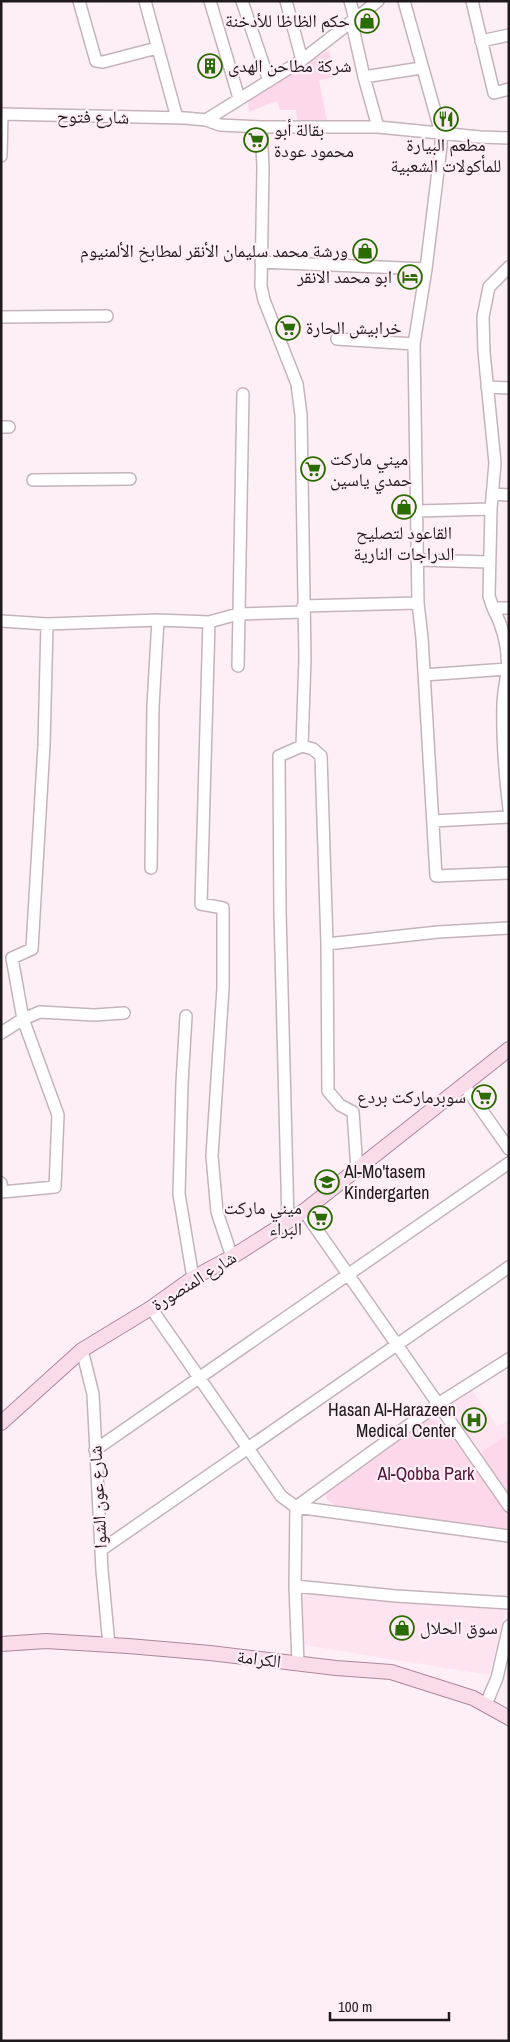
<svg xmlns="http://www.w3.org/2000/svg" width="510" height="2042" viewBox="0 0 510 2042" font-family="'Archivo Narrow','Noto Naskh Arabic',sans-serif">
  <rect width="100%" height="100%" fill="#feeff6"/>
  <path fill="#fee3f0" d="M472 1390 498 1427 509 1420V1442L504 1436 479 1454 451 1412 452 1404Z
    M301 1591 506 1610 489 1675 304 1645Z"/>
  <path fill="#fdd8ea" d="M329 50 335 77 319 80 327 121 297 122 296 110H280L277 101 249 112 248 102Z
    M429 1419 440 1421 509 1515V1527L503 1529 335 1505 327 1500 326 1495 329 1492Z
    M504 1436 509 1443V1494L479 1454Z"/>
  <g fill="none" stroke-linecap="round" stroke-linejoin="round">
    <g stroke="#c5b3bc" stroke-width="14">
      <path id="minor" d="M79 1 96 61 103 62 157 48
        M145 1 177 118
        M210 1 239 98
        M242 1 269 81
        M286 1 302 60
        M350 1 355 19 353 28 364 77 378 127
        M404 1 441 133V146L426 269 414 344 418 603 422 638 436 876 509 873
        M472 1 494 93 509 89
        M481 41 509 35
        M364 77 421 68
        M1 114 185 118 206 120 220 125 261 127H378L480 137 509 138
        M206 120 302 60 378 1
        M261 127 263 167 261 286 264 300 297 384 301 415 305 658 302 746 279 756 280 912 288 1222
        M1 156 2 114
        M261 262 426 269
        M509 267 489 287 483 317 484 352 495 463 491 509 489 596 493 608H509
        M1 317 107 316
        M337 339 414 344
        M487 387 509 388
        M1 427H9
        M33 480 130 479
        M492 494 509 495
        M417 511 491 509
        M417 560 489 562
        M303 606 418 603
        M493 608C503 627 509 649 507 671 506 682 503 694 503 705 502 740 505 775 509 809
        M1 621 47 624 158 620 209 622 238 614 303 612
        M209 622 201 904 223 908V988L212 1156 217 1212 232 1257
        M238 666 243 394
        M424 675 507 669
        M302 746 313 749 321 756 327 944 328 1091 340 1105 353 1112 357 1170
        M433 821 509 817
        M151 868 153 706 158 620
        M327 944 438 932 509 928
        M186 1016 182 1083 179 1194 193 1278
        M1 1033 23 1019 40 1012 94 1015 124 1013
        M464 1085 509 1149
        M1 1183 2 1192 55 1187 58 1115 23 1019 12 958 32 949 44 745 47 624
        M304 1211 509 1506
        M151 1308 281 1496 296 1507 509 1536
        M82 1350 93 1394 102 1570 109 1645
        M95 1450 509 1163
        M296 1507 438 1404 509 1359
        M296 1507 295 1586 298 1663
        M101 1550 509 1267
        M295 1586 396 1596 509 1603
        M486 1704 497 1678 509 1626"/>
    </g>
    <g stroke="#ab8799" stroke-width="16">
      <path id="major" d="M1 1423 82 1350 151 1308 193 1278 232 1257 304 1211 509 1049
        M1 1644 46 1641 128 1646 210 1653 336 1668 391 1672 473 1698 509 1718"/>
    </g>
    <use href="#minor" stroke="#fff" stroke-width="11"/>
    <use href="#major" stroke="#fadbea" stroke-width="14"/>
  </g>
  <defs>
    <g id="shop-ring" transform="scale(1.25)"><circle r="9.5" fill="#feeff6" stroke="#2b6c00" stroke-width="1.5"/><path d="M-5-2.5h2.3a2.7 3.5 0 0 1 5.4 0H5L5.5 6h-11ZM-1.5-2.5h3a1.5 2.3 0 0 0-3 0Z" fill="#2b6c00"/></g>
    <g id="building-ring" transform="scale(1.25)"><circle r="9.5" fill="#feeff6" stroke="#2b6c00" stroke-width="1.5"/><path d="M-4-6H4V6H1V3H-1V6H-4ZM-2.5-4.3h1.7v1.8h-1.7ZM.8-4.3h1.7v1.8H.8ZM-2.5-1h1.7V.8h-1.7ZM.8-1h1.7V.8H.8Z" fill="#2b6c00"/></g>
    <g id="restaurant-ring" transform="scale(1.25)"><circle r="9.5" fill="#feeff6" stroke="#2b6c00" stroke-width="1.5"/><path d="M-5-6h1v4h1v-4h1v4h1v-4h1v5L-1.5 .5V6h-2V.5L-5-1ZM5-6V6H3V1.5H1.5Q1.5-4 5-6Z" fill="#2b6c00"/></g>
    <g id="supermarket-ring" transform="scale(1.25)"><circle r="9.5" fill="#feeff6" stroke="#2b6c00" stroke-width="1.5"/><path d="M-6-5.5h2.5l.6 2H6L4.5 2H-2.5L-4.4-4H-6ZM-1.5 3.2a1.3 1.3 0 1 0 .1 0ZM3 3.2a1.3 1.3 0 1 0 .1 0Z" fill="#2b6c00"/></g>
    <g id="hotel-ring" transform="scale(1.25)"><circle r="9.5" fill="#feeff6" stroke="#2b6c00" stroke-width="1.5"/><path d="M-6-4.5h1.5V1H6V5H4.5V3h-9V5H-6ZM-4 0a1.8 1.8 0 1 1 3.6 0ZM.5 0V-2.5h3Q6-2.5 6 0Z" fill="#2b6c00"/></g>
    <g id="school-ring" transform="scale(1.25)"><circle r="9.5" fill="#feeff6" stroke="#2b6c00" stroke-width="1.5"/><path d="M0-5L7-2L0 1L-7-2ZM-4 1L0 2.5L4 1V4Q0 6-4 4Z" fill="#2b6c00"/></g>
    <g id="hospital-ring" transform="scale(1.25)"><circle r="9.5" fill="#feeff6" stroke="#2b6c00" stroke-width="1.5"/><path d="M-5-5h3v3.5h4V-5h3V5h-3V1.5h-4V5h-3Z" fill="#2b6c00"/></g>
  </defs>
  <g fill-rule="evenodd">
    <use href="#shop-ring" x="367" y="21"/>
    <use href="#building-ring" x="210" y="66"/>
    <use href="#restaurant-ring" x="446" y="119"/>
    <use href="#supermarket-ring" x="256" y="140"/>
    <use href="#shop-ring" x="365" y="251"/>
    <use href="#hotel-ring" x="410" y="277"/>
    <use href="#supermarket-ring" x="288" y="328"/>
    <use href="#supermarket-ring" x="313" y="469"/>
    <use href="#shop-ring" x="404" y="507"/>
    <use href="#supermarket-ring" x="484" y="1097"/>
    <use href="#school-ring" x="327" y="1182"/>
    <use href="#supermarket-ring" x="320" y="1218"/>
    <use href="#hospital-ring" x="474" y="1420"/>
    <use href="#shop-ring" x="402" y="1628"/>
  </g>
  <g text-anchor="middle" stroke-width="4.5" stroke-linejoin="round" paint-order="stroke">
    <g font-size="18" fill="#1f181c" stroke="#feeff6" text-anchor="end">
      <text x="350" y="27">حكم الظاظا للأدخنة</text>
      <text x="228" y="72" text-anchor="start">شركة مطاحن الهدى</text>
      <text x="274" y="136" text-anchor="start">بقالة أبو<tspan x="274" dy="21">محمود عودة</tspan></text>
      <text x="446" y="151" text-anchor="middle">مطعم البيارة<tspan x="446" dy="21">للمأكولات الشعبية</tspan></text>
      <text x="348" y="257">ورشة محمد سليمان الأنقر لمطابخ الألمنيوم</text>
      <text x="392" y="283">ابو محمد الانقر</text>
      <text x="306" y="334" text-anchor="start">خرابيش الحارة</text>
      <text x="330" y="465" text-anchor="start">ميني ماركت<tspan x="330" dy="21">حمدي ياسين</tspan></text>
      <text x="404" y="539" text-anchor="middle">القاعود لتصليح<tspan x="404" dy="21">الدراجات النارية</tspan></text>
      <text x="466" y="1103">سوبرماركت بردع</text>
      <text x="344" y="1178" text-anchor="start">Al-Mo'tasem<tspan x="344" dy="21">Kindergarten</tspan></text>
      <text x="302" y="1214">ميني ماركت<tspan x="302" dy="21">البراء</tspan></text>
      <text x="456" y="1416">Hasan Al-Harazeen<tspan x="456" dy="21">Medical Center</tspan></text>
      <text x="420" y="1634" text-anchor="start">سوق الحلال</text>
    </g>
    <g font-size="18" fill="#1f181c" stroke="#feeff6">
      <text transform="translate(93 117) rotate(1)" y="6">شارع فتوح</text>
      <text transform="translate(194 1281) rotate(-32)" y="6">شارع المنصورة</text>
      <text transform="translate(98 1497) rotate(-93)" y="6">شارع عون الشوا</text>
      <text transform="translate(259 1659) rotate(7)" y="6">الكرامة</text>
    </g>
    <g font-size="18" fill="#521339" stroke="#feeff6">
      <text x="426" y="1480">Al-Qobba Park</text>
    </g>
  </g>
  <rect width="510" height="2042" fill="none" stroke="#1f181c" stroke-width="5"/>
  <path d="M330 2012v8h119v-8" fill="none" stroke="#1f181c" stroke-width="2.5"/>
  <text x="338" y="2012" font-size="15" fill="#1f181c" stroke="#feeff6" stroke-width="4" paint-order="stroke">100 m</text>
</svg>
